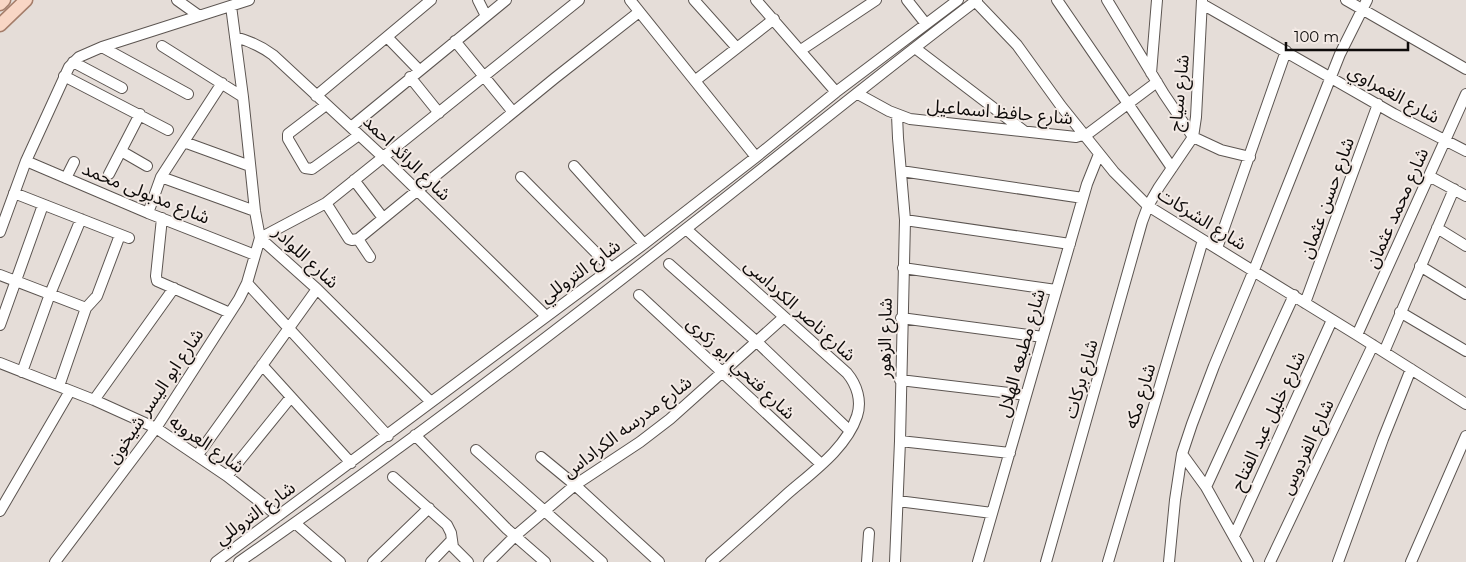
<svg xmlns="http://www.w3.org/2000/svg" width="1466" height="562" viewBox="0 0 1466 562" font-family="Montserrat,'Noto Sans Arabic',sans-serif">
  <rect width="100%" height="100%" fill="#e5ddd8"/>
  <g fill="none" stroke-linecap="round" stroke-linejoin="round">
    <g stroke="#5c5551" stroke-width="12">
      <path id="minor" d="M177 0 198 15
        M478 0 486 16
        M630 0 756 157
        M694 0 737 48
        M756 0 836 92
        M907 0 926 24
        M1057 0 1172 168
        M1107 0 1164 94 1193 137 1221 150 1250 157
        M1346 0 1466 69
        M975 1 1017 45 1061 106 1114 172 1148 206 1357 335 1466 404
        M1202 4 1394 114 1466 151
        M231 6 243 97 255 211 260 238 317 289 431 402
        M235 37C250 41 261 46 273 55L383 157 546 316
        M387 37 419 70
        M455 41 513 112
        M162 46 243 97
        M102 47 188 94
        M915 48 1024 131
        M801 50 876 0
        M73 62 122 88
        M1151 73 1157 0
        M64 76 168 130
        M410 77 439 113
        M696 80 774 19
        M858 94 889 111 910 119 1076 137 1089 133 1157 82
        M316 96 431 0
        M326 105 288 134V139L305 168 312 169 359 135
        M351 127 506 0
        M184 142 250 166
        M121 151 147 166
        M26 161 148 213 255 255
        M574 166 644 244
        M901 171 1083 198
        M109 174 140 114
        M1429 176 1466 196
        M161 177 255 211
        M521 177 611 268
        M66 178 74 162
        M354 180 383 218
        M14 193 129 238
        M326 203 349 239 352 240 358 239 555 78 639 12
        M148 213 161 177 222 83
        M162 218 156 276 157 281 230 313
        M905 220 1070 244
        M1437 228 1466 246
        M686 229 847 373C857 385 862 401 857 416 846 449 811 473 786 495 761 518 736 540 711 562
        M0 232 26 161 69 67 79 57 102 47 249 0
        M358 239 370 257
        M1217 248 1286 51
        M669 264 757 342 850 431
        M1420 266 1466 294
        M903 268 1056 290
        M0 275 86 308
        M247 283 388 436
        M639 295 821 464
        M1305 303 1378 104
        M1400 312 1466 351
        M901 318 1043 337
        M0 325 43 205
        M1357 335 1466 94
        M1384 352 1454 189
        M0 363 94 400 156 428 227 476 278 516
        M262 365 351 463
        M22 372 50 294 81 219
        M900 380 1026 395
        M59 386 86 308 97 296 120 235
        M94 400 174 288
        M415 435 507 529 545 562
        M900 441 1010 453
        M476 450 602 562
        M1182 454 1206 487 1248 562
        M197 456 317 289
        M541 457 575 485 659 562
        M227 476 291 397
        M393 477 447 525 451 533 453 547 468 562
        M1206 487 1294 295
        M898 501 992 513
        M0 511 70 391
        M295 523 340 562
        M1234 536 1332 320
        M55 562 156 428 239 299 247 283 260 238 326 203 579 0
        M216 562 644 244 756 157 836 92 958 0
        M239 562C392 456 541 343 687 228 784 152 879 74 977 0
        M373 562 429 508
        M431 562 451 541
        M489 562 515 536 575 485 640 442 670 419 784 317
        M867 562 869 533
        M895 562 900 441 905 220 898 138 897 115
        M978 562 1087 184 1099 154
        M1046 562 1142 222 1148 206 1159 187 1193 137 1196 117 1202 0
        M1108 562 1203 240
        M1169 562 1175 500 1182 454 1192 424 1214 366 1254 270 1340 54 1367 0
        M1270 562 1373 345
        M1338 562 1383 439 1411 369
        M1411 562 1466 436"/>
    </g>
    <g stroke="#a47d6a" stroke-width="15">
      <path id="major" d="M0 4 4 0
        M0 25 26 0"/>
    </g>
    <use href="#minor" stroke="#fff" stroke-width="10"/>
    <use href="#major" stroke="#f8d6c5" stroke-width="12"/>
  </g>
  <g text-anchor="middle" stroke-width="4" stroke-linejoin="round" paint-order="stroke">
    <g font-size="18" fill="#0e0b0a" stroke="#f3eae5">
      <text transform="translate(1179 93) rotate(-84)" y="6">شارع سياج</text>
      <text transform="translate(1394 94) rotate(29)" y="6">شارع الغمراوي</text>
      <text transform="translate(1000 112) rotate(5)" y="6">شارع حافظ اسماعيل</text>
      <text transform="translate(407 158) rotate(44)" y="6">شارع الرائد احمد</text>
      <text transform="translate(146 193) rotate(22)" y="6">شارع مدبولى محمد</text>
      <text transform="translate(1327 198) rotate(-70)" y="6">شارع حسن عثمان</text>
      <text transform="translate(1397 208) rotate(-66)" y="6">شارع محمد عثمان</text>
      <text transform="translate(1202 219) rotate(32)" y="6">شارع الشركات</text>
      <text transform="translate(306 257) rotate(43)" y="6">شارع اللوادر</text>
      <text transform="translate(580 271) rotate(-36)" y="6">شارع التروللي</text>
      <text transform="translate(800 310) rotate(42)" y="6">شارع ناصر الكرداسى</text>
      <text transform="translate(885 338) rotate(-89)" y="6">شارع الزهور</text>
      <text transform="translate(1021 353) rotate(-74)" y="6">شارع مطبعه الهلال</text>
      <text transform="translate(741 368) rotate(43)" y="6">شارع فتحي ابو زكرى</text>
      <text transform="translate(1081 379) rotate(-74)" y="6">شارع بركات</text>
      <text transform="translate(155 396) rotate(-56)" y="6">شارع ابو اليسر شيخون</text>
      <text transform="translate(1140 396) rotate(-73)" y="6">شارع مكه</text>
      <text transform="translate(1268 421) rotate(-65)" y="6">شارع خليل عبد الفتاح</text>
      <text transform="translate(627 427) rotate(-37)" y="6">شارع مدرسه الكراداس</text>
      <text transform="translate(207 444) rotate(35)" y="6">شارع العروبه</text>
      <text transform="translate(1307 447) rotate(-65)" y="6">شارع الفردوس</text>
      <text transform="translate(255 513) rotate(-36)" y="6">شارع التروللي</text>
    </g>
  </g>
  <path d="M1286 42v8h122v-8" fill="none" stroke="#0e0b0a" stroke-width="2.5"/>
  <text x="1294" y="42" font-size="15" fill="#0e0b0a" stroke="#f3eae5" stroke-width="4" paint-order="stroke">100 m</text>
</svg>
